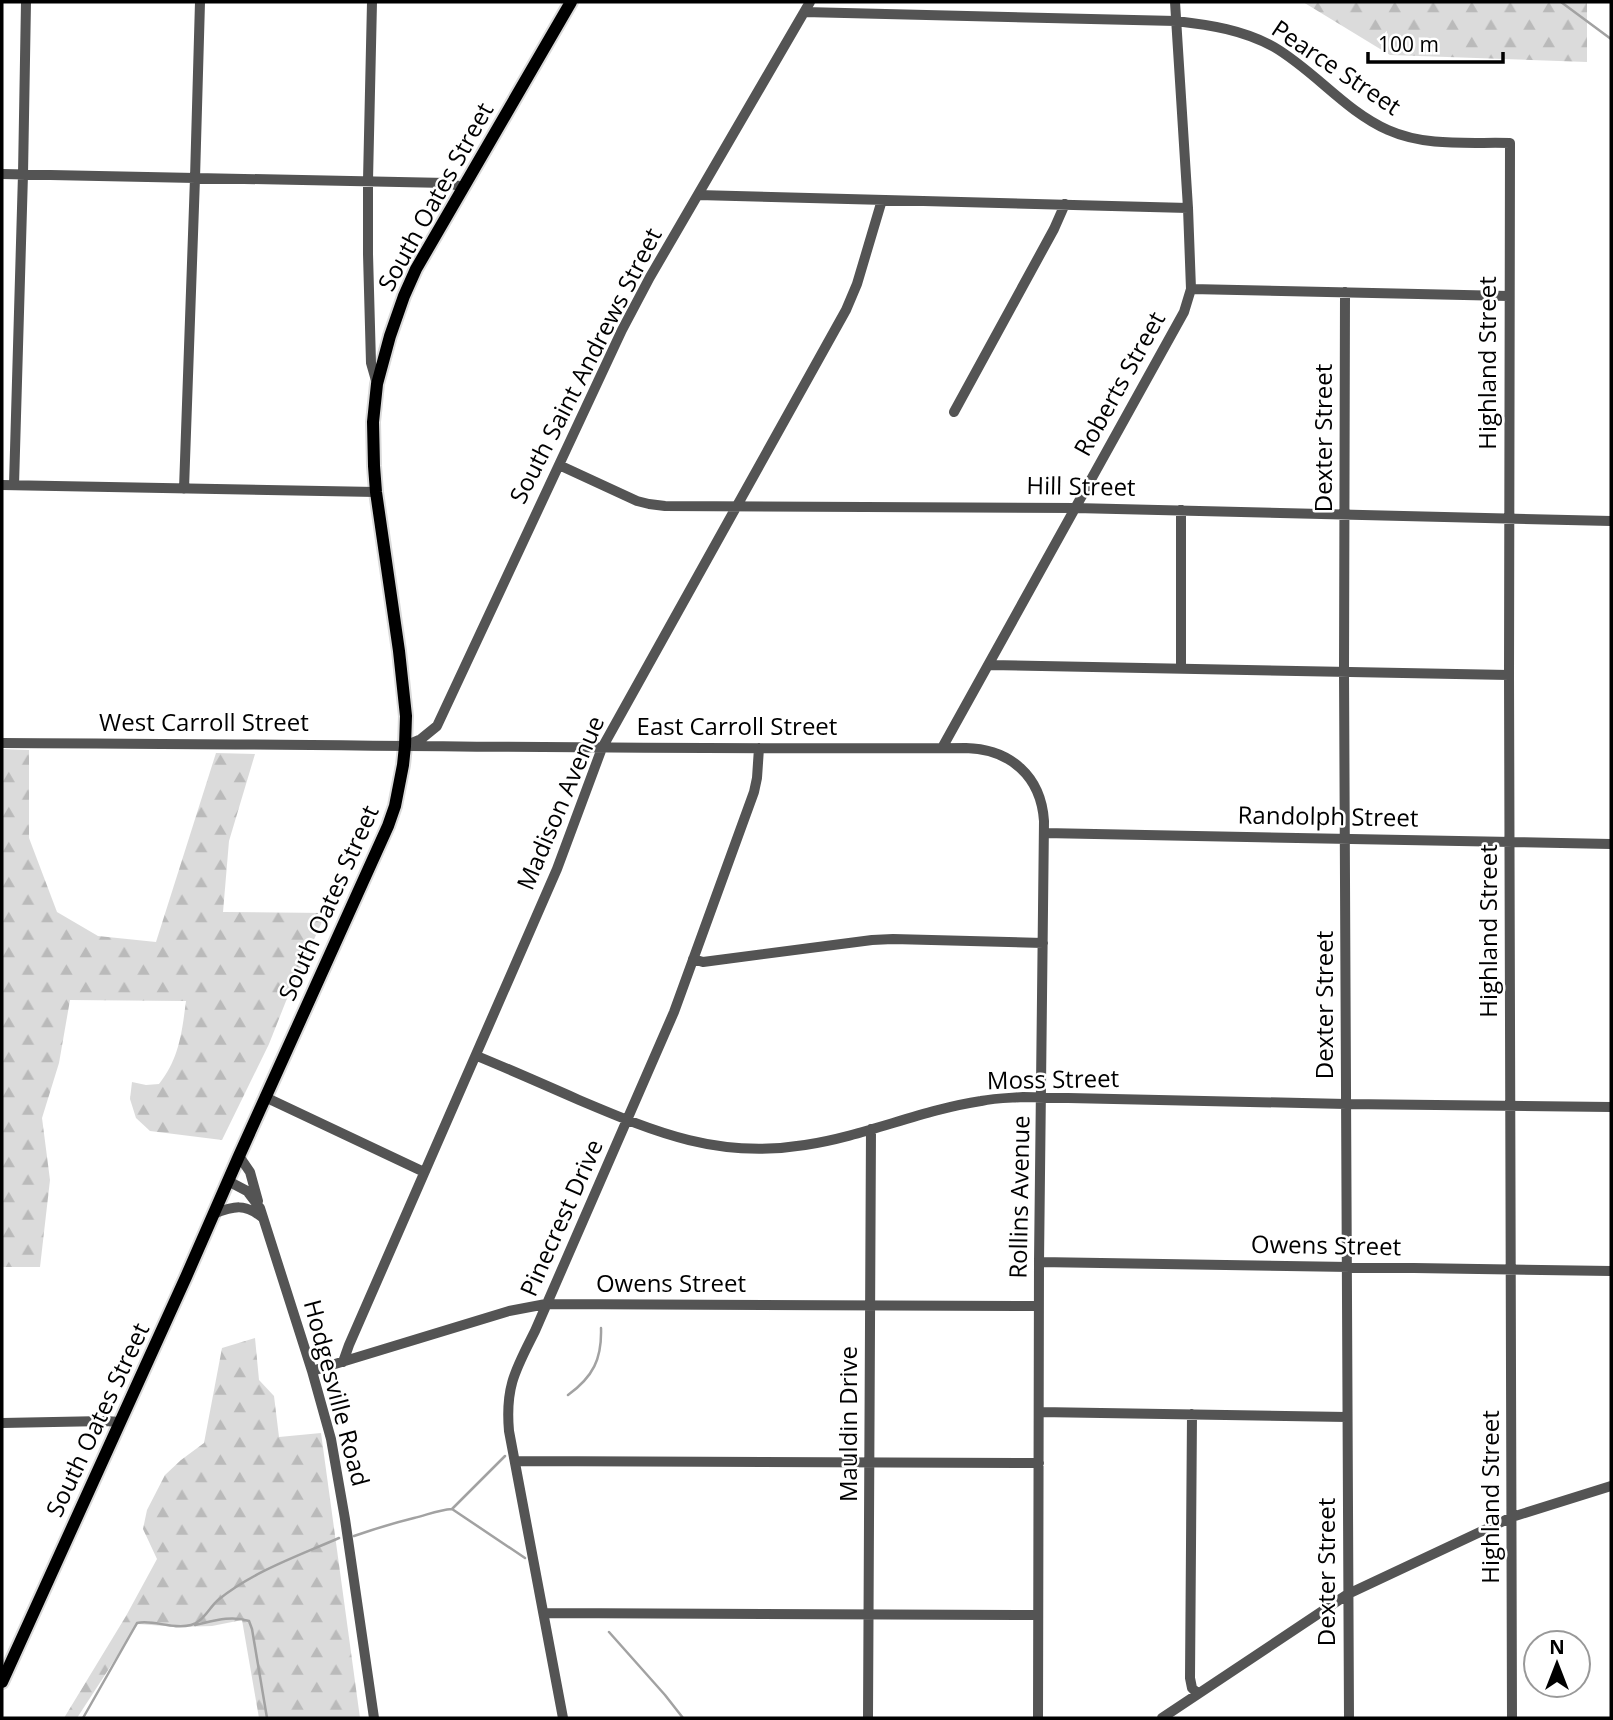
<svg xmlns="http://www.w3.org/2000/svg" width="1613" height="1720" viewBox="0 0 1613 1720" font-family="'Open Sans',sans-serif">
  <defs>
    <pattern id="forest-firs" width="22" height="20" patternUnits="userSpaceOnUse" patternTransform="scale(1.75)"><rect width="22" height="20" fill="#dbdbdb"/><path d="M5 1l3.5 6h-7zM16 11l3.5 6h-7z" fill="#bababa"/></pattern>
  </defs>
  <rect width="100%" height="100%" fill="#fff"/>
  <path fill="url(#forest-firs)" d="M1303 2H1587V62L1390 55Z
    M2 749 29 750V838L57 912 98 936 156 942 216 753 255 754 229 841 223 912 326 913 286 1001 269 1044 222 1140 150 1131 136 1118 130 1099 132 1082 146 1085 159 1084C179 1059 182 1032 186 1001L70 1000 59 1063 42 1118 50 1180 40 1267H2Z
    M255 1338 259 1380 274 1396 279 1437 321 1433 360 1718H259L242 1620 212 1626 178 1627 138 1624 77 1718H64L126 1616 157 1559 143 1529 147 1510 165 1475 181 1460 204 1443 222 1348Z"/>
  <g fill="none" stroke-linecap="round" stroke-linejoin="round">
    <path stroke="#a2a2a2" stroke-width="2.5" d="M1561 2 1611 39
      M568 1395C593 1377 602 1359 601 1328
      M452 1509 505 1456
      M354 1536C374 1529 394 1523 414 1518 427 1515 438 1510 452 1509L525 1558
      M195 1625C213 1621 231 1615 249 1621L252 1629 267 1718
      M609 1632 665 1695 683 1718
      M83 1718 137 1623C153 1619 172 1630 191 1625 203 1622 209 1608 218 1600 254 1571 298 1556 339 1538"/>
    <g stroke="#dbdbdb" stroke-width="16">
      <path id="major" d="M2 1682 186 1277 239 1156 388 826 395 806 403 765 405 746 406 716 399 651 376 492 374 466 373 422 377 384 390 336 404 296 416 269 571 2"/>
    </g>
    <path stroke="#545454" stroke-width="10" d="M372 2 368 180V254L371 363 377 384
      M804 12 1176 21C1210 25 1244 30 1274 47 1315 71 1345 111 1388 130 1426 147 1469 142 1510 143L1509 675 1512 1718
      M2 174 447 183 463 187
      M698 195 1188 208
      M1191 289 1509 296
      M1345 292 1344 672 1349 1718
      M954 412 1054 229 1065 204
      M559 465 637 501 649 504 665 506 1075 508 1611 521
      M2 485 376 492
      M14 485 23 174 26 2
      M184 489 195 178 200 2
      M1181 510V668
      M989 665 1509 675
      M2 743C323 744 645 750 966 748 1010 749 1041 776 1044 821L1039 1262 1038 1718
      M409 744 421 739 437 726 622 330 650 277 810 2
      M942 748 1184 312 1191 289 1188 208 1175 2
      M1044 833 1611 844
      M693 959 703 962 872 940 893 939 1043 943
      M477 1056C511 1070 545 1085 579 1100 657 1133 719 1159 805 1145 865 1136 921 1110 981 1101 995 1098 1009 1098 1023 1097L1346 1104 1611 1107
      M265 1097 424 1172
      M239 1156 250 1172 258 1201
      M228 1181 247 1191 260 1208 312 1371 331 1439 345 1519 374 1718
      M213 1214C234 1206 245 1203 263 1218
      M1039 1262 1611 1271
      M343 1362 349 1345 533 924 557 869 602 748 846 310 857 284 882 200
      M312 1371 509 1311 546 1304 1039 1306
      M1039 1412 1347 1417
      M1192 1414 1190 1678 1192 1688 1198 1694
      M2 1423 105 1421 120 1422
      M515 1461 1039 1463
      M544 1613 1038 1615
      M563 1718 509 1431C505 1386 516 1369 535 1331L674 1012 754 792 757 778 759 748
      M868 1718 871 1129
      M1162 1718 1348 1594 1512 1517 1611 1486"/>
    <use href="#major" stroke="#000" stroke-width="12"/>
  </g>
  <g text-anchor="middle" stroke-width="5" stroke-linejoin="round" paint-order="stroke">
    <g font-size="24" fill="#000" stroke="#fff">
      <text transform="translate(1336 68) rotate(34)" y="8">Pearce Street</text>
      <text transform="translate(436 197) rotate(-61)" y="8">South Oates Street</text>
      <text transform="translate(1488 363) rotate(-90)" y="8">Highland Street</text>
      <text transform="translate(586 366) rotate(-63)" y="8">South Saint Andrews Street</text>
      <text transform="translate(1120 384) rotate(-61)" y="8">Roberts Street</text>
      <text transform="translate(1324 438) rotate(-90)" y="8">Dexter Street</text>
      <text transform="translate(1081 487) rotate(1)" y="8">Hill Street</text>
      <text x="204" y="731">West Carroll Street</text>
      <text x="737" y="735">East Carroll Street</text>
      <text transform="translate(561 803) rotate(-67)" y="8">Madison Avenue</text>
      <text transform="translate(1328 817) rotate(1)" y="8">Randolph Street</text>
      <text transform="translate(329 903) rotate(-66)" y="8">South Oates Street</text>
      <text transform="translate(1489 931) rotate(-90)" y="8">Highland Street</text>
      <text transform="translate(1325 1005) rotate(-90)" y="8">Dexter Street</text>
      <text transform="translate(1053 1080) rotate(-1)" y="8">Moss Street</text>
      <text transform="translate(1020 1197) rotate(-89)" y="8">Rollins Avenue</text>
      <text transform="translate(562 1218) rotate(-66)" y="8">Pinecrest Drive</text>
      <text transform="translate(1326 1246) rotate(1)" y="8">Owens Street</text>
      <text x="671" y="1292">Owens Street</text>
      <text transform="translate(336 1393) rotate(75)" y="8">Hodgesville Road</text>
      <text transform="translate(98 1420) rotate(-65)" y="8">South Oates Street</text>
      <text transform="translate(849 1424) rotate(-90)" y="8">Mauldin Drive</text>
      <text transform="translate(1491 1497) rotate(-90)" y="8">Highland Street</text>
      <text transform="translate(1327 1572) rotate(-90)" y="8">Dexter Street</text>
    </g>
  </g>
  <rect width="1613" height="1720" fill="none" stroke="#000000" stroke-width="7"/>
  <g transform="translate(1557 1664)"><circle r="33" fill="#ffffff" stroke="#999999" stroke-width="2"/>
  <path d="M0-5L12 26L0 18L-12 26Z" fill="#000000"/>
  <text y="-10" font-size="19" font-weight="bold" text-anchor="middle" fill="#000000">N</text>
  </g>
  <path d="M1368 52v10h135v-10" fill="none" stroke="#000000" stroke-width="3.5"/>
  <text x="1378" y="52" font-size="21" fill="#000000" stroke="#ffffff" stroke-width="5" paint-order="stroke">100 m</text>
</svg>
